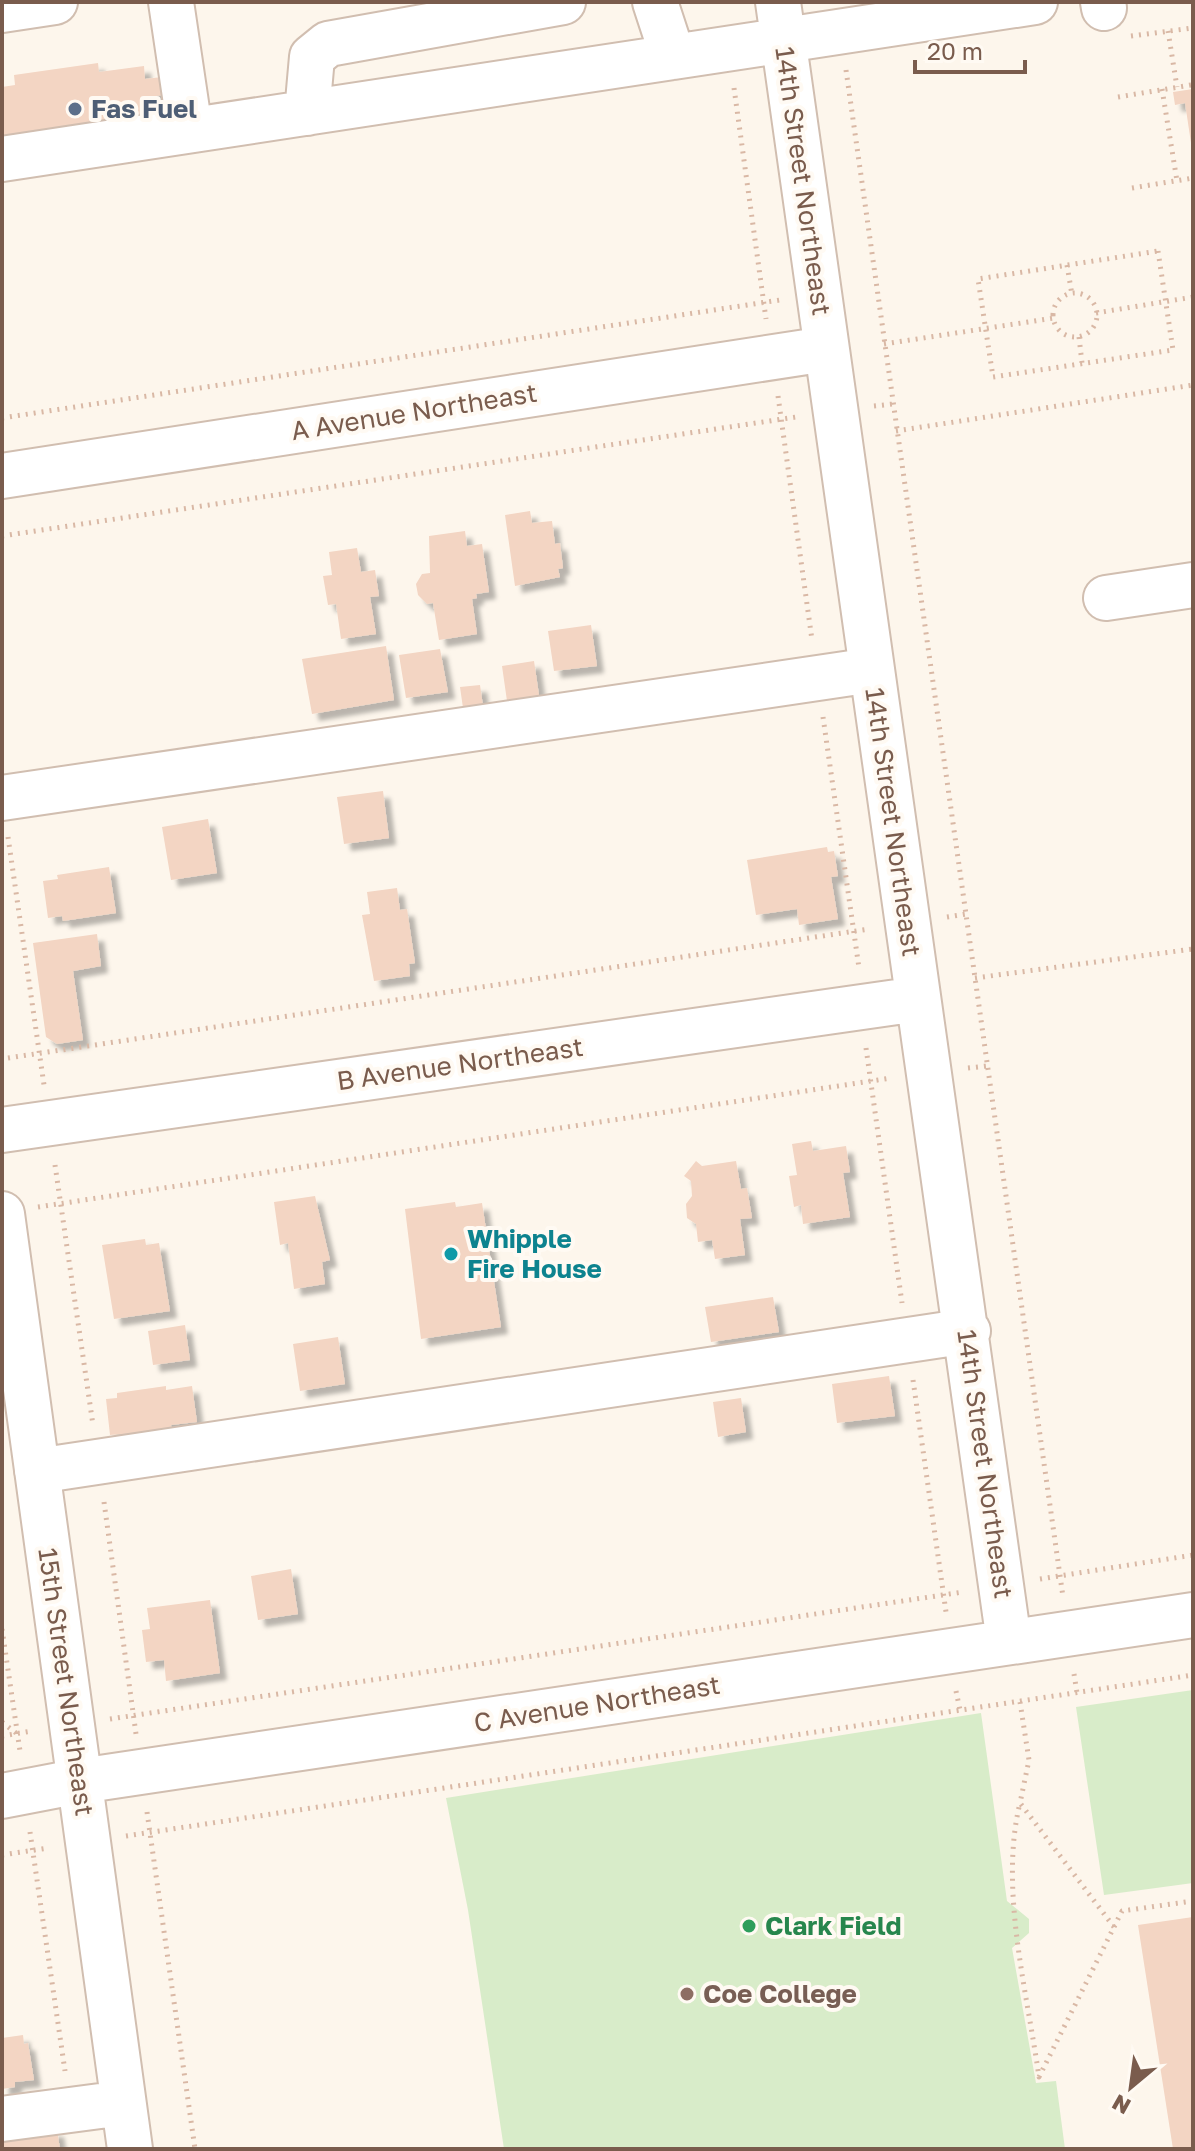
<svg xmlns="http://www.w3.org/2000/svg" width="1195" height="2151" viewBox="0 0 1195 2151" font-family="'Golos Text',sans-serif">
  <defs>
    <filter id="shadow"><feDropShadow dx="7" dy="7" stdDeviation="2" flood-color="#0004"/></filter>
  </defs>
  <rect width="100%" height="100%" fill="#fdf6ec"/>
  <path fill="#d8ecc9" d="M1193 1690V1883L1104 1895 1076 1707Z
    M981 1713 1007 1901 1029 1919V1933L1012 1948 1036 2083 1056 2081 1065 2149H504L468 1910 446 1798Z"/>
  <path fill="#f3d5c3" filter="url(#shadow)" d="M98 63 99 72 144 66 145 79 162 77 165 95 146 97 149 121 2 142V87L15 85 14 75Z
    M1193 89V143H1191L1185 103 1175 105 1173 92Z
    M530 511 532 523 552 521 555 544 560 543 563 568 558 569 560 577 515 586 505 515Z
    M465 531 467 546 482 544 489 592 476 594 477 598 472 599 477 634 439 640 433 603 427 604 418 595 416 584 422 574 430 573 429 536Z
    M357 548 361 572 375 570 379 596 370 597 376 634 341 639 336 604 328 605 323 576 332 575 329 552Z
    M591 625 597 666 554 671 548 631Z
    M386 646 394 700 312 714 302 659Z
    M440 649 448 692 406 698 399 655Z
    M534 661 539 695 507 701 502 666Z
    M480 685 483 706 463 708 460 687Z
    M383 791 389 838 344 844 337 797Z
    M208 819 217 873 171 880 162 827Z
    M827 847 828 852 834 851 838 876 831 877 838 919 799 925 797 909 756 915 747 860Z
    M109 867 116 913 63 921 62 916 48 918 43 881 58 879 57 875Z
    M397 888 400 910 407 909 415 963 409 964 410 976 374 981 362 915 370 914 367 892Z
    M97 934 101 966 73 971 83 1040 57 1044 46 1037 33 943Z
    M811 1141 813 1151 846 1146 850 1172 843 1173 850 1217 803 1224 801 1205 794 1207 789 1176 797 1175 792 1144Z
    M696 1161 702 1166 736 1161 741 1189 747 1188 752 1218 740 1219 745 1255 715 1259 712 1240 698 1242 696 1224 687 1218 686 1204 692 1196 691 1181 684 1176Z
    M315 1196 330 1260 322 1262 325 1284 294 1289 288 1243 280 1245 274 1202Z
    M455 1202 456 1207 482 1203 501 1327 421 1339 405 1209Z
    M145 1239 146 1245 159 1243 170 1311 114 1319 102 1245Z
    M773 1297 779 1332 711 1342 705 1307Z
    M185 1325 190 1360 153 1365 148 1331Z
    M338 1337 345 1384 300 1391 293 1344Z
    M889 1376 895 1416 837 1423 832 1384Z
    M166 1386V1390L192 1386 197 1422 171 1425 172 1430 110 1435 106 1399 117 1398V1393Z
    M741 1398 746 1432 718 1437 713 1402Z
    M291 1569 298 1614 258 1620 251 1576Z
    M210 1600 220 1673 166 1681 164 1660 146 1662 142 1630 150 1629 147 1608Z
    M1193 1917V2149H1173L1138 1925Z
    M23 2035 24 2044 28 2043 34 2080 15 2082V2087L2 2089V2038Z
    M57 2130 60 2149H2V2133Z"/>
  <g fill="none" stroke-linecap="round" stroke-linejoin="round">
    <g stroke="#d1beb0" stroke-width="48">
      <path id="minor" d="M171 2 190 130
        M655 2 673 57
        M778 2 1009 1642
        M1103 2 1104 8
        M2 10 55 2
        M307 113 312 57 328 44 563 2
        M2 159 1035 2
        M2 476 826 349
        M1106 598 1193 585
        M2 798 872 670
        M2 1130 918 999
        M2 1214 130 2149
        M37 1471 968 1331
        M2 1796 80 1781 1193 1615
        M2 2119 123 2103"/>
    </g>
    <path stroke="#d9b8a5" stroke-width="5" stroke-dasharray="2 6" stroke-linecap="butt" d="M1168 31 1177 87
      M1131 36 1193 28
      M846 70 1063 1597
      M734 88 766 319
      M1162 89 1177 181
      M1118 97 1191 85
      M1132 188 1193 178
      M1158 251 1173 350 993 377 978 279Z
      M1067 265 1072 295
      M1053 315a22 22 0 1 1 44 0a22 22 0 1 1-44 0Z
      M1096 313 1193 297
      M1079 337 1082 363
      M884 344 1054 318
      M778 396 812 640
      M874 406 893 404
      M2 418 780 300
      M896 431 1193 385
      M2 536 796 417
      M823 717 859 968
      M8 837 44 1085
      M947 917 966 914
      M975 978 1193 949
      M866 1048 902 1303
      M8 1058 869 929
      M968 1068 987 1066
      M55 1165 93 1425
      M38 1207 891 1078
      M913 1380 946 1612
      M104 1502 136 1734
      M1040 1579 1193 1555
      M2 1629 20 1751
      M1074 1674 1077 1693
      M956 1691 960 1710
      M1020 1702 1029 1760 1020 1803
      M110 1719 963 1592
      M2 1722 16 1733
      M2 1736 32 1731
      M147 1812 195 2149
      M30 1832 65 2071
      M126 1836 1193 1675
      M2 1855 48 1848
      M1114 1927 1020 1803C999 1888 1027 1991 1039 2077L1122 1911 1193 1901"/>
    <use href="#minor" stroke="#fff" stroke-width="44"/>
  </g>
  <circle fill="#5c6f8a" stroke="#fffaf3" stroke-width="3" cx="75" cy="109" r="8"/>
  <circle fill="#0f9aa8" stroke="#fffaf3" stroke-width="3" cx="451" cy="1254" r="8"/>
  <circle fill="#2e9e5b" stroke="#fffaf3" stroke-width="3" cx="749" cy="1926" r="8"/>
  <circle fill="#8d6e63" stroke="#fffaf3" stroke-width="3" cx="687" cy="1994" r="8"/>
  <g text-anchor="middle" stroke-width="8" stroke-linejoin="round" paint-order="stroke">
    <g font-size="26" font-weight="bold" fill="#4e5e75" stroke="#fffaf3" text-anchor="start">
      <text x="91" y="118">Fas Fuel</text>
    </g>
    <g font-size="26" fill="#7a5c4d" stroke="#fffaf3">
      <text transform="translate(803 181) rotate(82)" y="9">14th Street Northeast</text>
      <text transform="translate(414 412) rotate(-9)" y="9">A Avenue Northeast</text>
      <text transform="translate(893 822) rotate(82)" y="9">14th Street Northeast</text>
      <text transform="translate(460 1064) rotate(-8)" y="9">B Avenue Northeast</text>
      <text transform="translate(985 1464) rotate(82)" y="9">14th Street Northeast</text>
      <text transform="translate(66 1682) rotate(82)" y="9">15th Street Northeast</text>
      <text transform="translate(597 1704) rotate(-9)" y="9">C Avenue Northeast</text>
    </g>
    <g font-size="26" font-weight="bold" fill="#0d838f" stroke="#fffaf3" text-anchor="start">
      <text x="467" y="1248">Whipple<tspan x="467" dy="30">Fire House</tspan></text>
    </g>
    <g font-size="26" font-weight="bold" fill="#27864d" stroke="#fffaf3" text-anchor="start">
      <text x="765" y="1935">Clark Field</text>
    </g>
    <g font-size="26" font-weight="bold" fill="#785e54" stroke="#fffaf3" text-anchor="start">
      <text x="703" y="2003">Coe College</text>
    </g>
  </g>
  <rect width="1195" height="2151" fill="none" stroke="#7a5c4d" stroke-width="8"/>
  <g transform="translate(1131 2087) rotate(209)" stroke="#fffaf3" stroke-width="6" paint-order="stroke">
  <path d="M0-6L14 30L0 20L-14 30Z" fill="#7a5c4d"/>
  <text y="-12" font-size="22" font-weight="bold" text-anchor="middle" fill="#7a5c4d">N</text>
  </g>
  <path d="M915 60v12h110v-12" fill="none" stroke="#7a5c4d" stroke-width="4"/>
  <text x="927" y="60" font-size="24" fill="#7a5c4d" stroke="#fffaf3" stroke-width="6" paint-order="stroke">20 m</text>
</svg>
